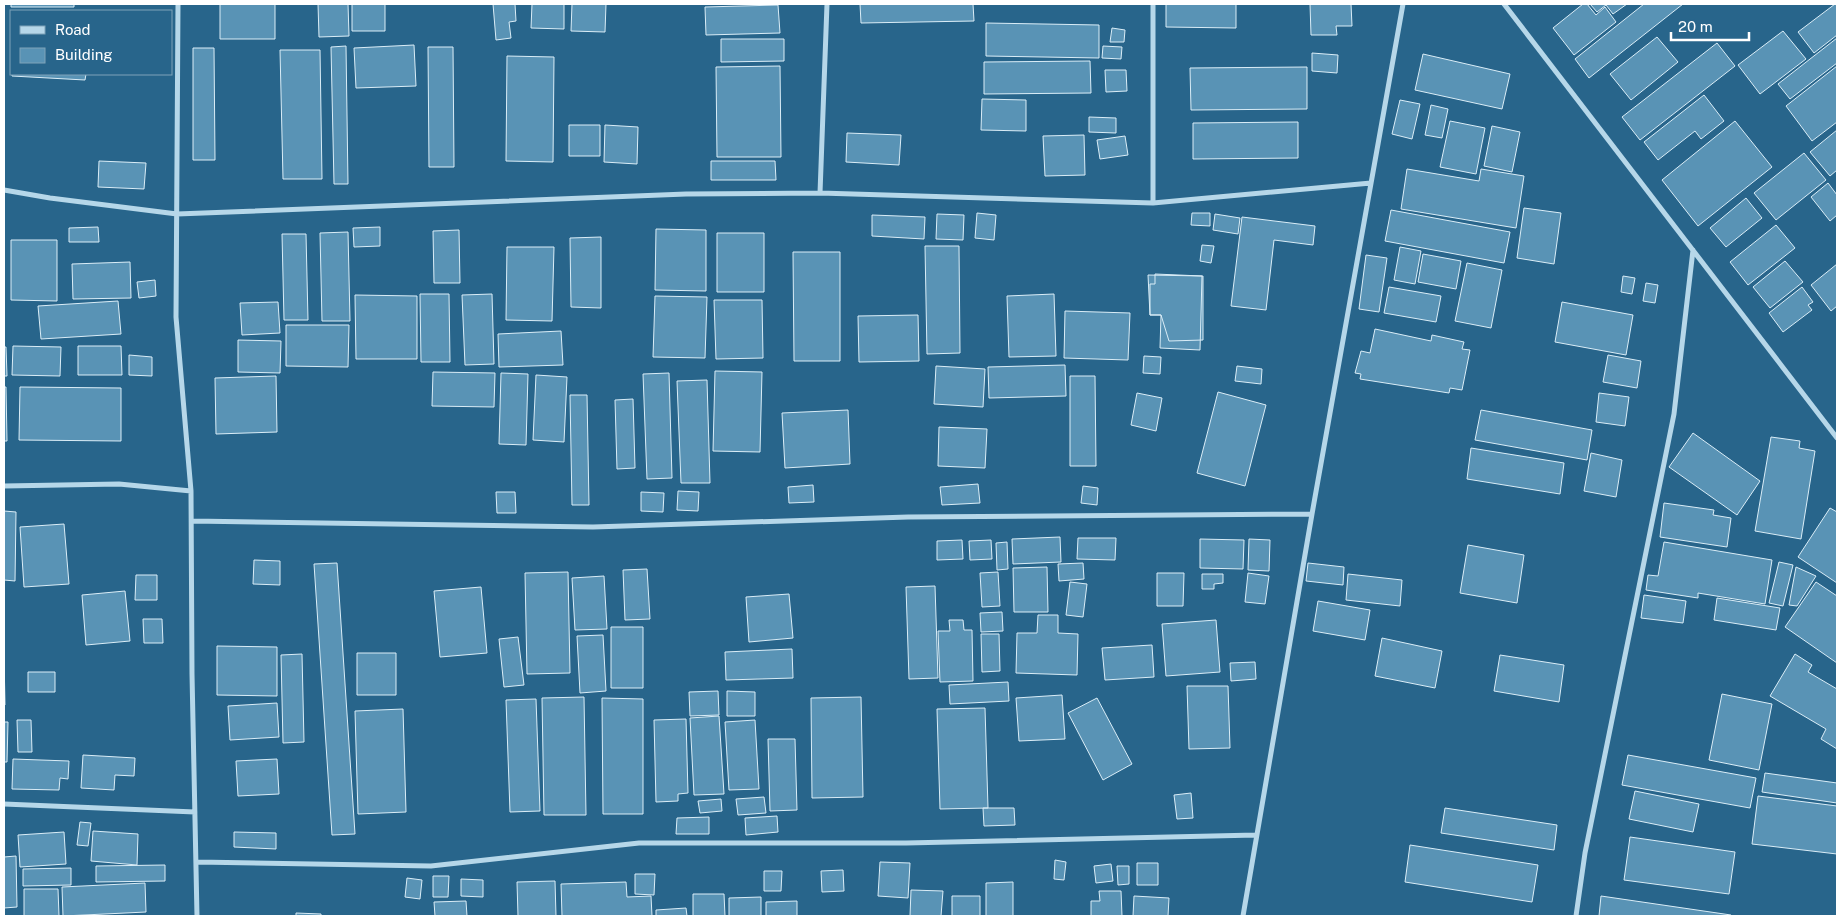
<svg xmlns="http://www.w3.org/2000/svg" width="1841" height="920" viewBox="0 0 1841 920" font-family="'Public Sans',sans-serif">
  <rect width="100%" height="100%" fill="#28658b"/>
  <path fill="#5993b5" stroke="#daedf7" d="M11 4H74V7H11Z
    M220 4H275V39H220Z
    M318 4H348L349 36 319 37Z
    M352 4H385V31H352Z
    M493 4H515L516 21 509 22 511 38 496 40Z
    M532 4H564V29L531 28Z
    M572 4H606L605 32 571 31Z
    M860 4H973L974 21 861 23Z
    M1166 4H1236V28L1166 27Z
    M1310 4H1351L1352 26H1336L1337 35H1311Z
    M1583 4H1587L1596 15 1605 7 1616 22 1574 55 1553 28Z
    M1590 4H1627L1613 14 1606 5 1597 12Z
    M1644 4H1683L1589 78 1575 59Z
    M1835 4H1837V35L1814 53 1798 32Z
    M778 5 780 33 706 35 705 7Z
    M986 23 1099 25V58L986 56Z
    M1112 28 1125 30 1124 42H1110Z
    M1783 31 1806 59 1760 94 1738 65Z
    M1657 37 1678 62 1631 100 1610 74Z
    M1837 38V63L1790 99 1778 84Z
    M721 39H784V61L721 62Z
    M1717 43 1735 66 1640 140 1622 117Z
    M414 45 416 86 356 88 354 48Z
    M346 46 348 184H334L331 47Z
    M1103 46 1122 47 1121 59 1102 58Z
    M428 47H453L454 167H429Z
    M193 48H214L215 160H193Z
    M280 50H320L322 179H283Z
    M1312 53 1338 55 1337 73 1312 71Z
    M1423 54 1510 74 1502 109 1415 90Z
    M507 56 554 57 553 162 506 161Z
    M1090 61 1091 93 984 94V62Z
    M780 66 781 157H717L716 67Z
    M1837 66V122L1812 141 1786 106Z
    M1307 67V109L1191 110 1190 68Z
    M1105 70H1126L1127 91 1106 92Z
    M12 74H86L85 80 12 76Z
    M1704 95 1724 121 1701 139 1695 131 1658 160 1644 142Z
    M982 99 1026 100V131L981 130Z
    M1400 100 1420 104 1412 139 1392 134Z
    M1431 105 1448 109 1442 138 1425 135Z
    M1089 117 1116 118V133L1089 132Z
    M1450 121 1485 128 1476 174 1440 167Z
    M1735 121 1772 167 1698 226 1662 180Z
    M1298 122V158L1193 159V123Z
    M569 125H600V156H569Z
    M605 125 638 127 637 164 604 162Z
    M1492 126 1520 132 1512 172 1484 166Z
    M1837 130V170L1830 176 1810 152Z
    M847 133 901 135 899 165 846 162Z
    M1084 135 1085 175 1045 176 1043 136Z
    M1125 136 1128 155 1100 159 1097 140Z
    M1804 153 1826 180 1776 220 1754 193Z
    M99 161 146 163 144 189 98 187Z
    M711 161H775L776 180H711Z
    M1407 169 1479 181 1481 169 1524 176 1516 228 1401 209Z
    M1828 183 1837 195V215L1830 221 1811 197Z
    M1746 198 1762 218 1726 247 1710 228Z
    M1524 208 1561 213 1554 264 1517 258Z
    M1391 210 1510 232 1504 263 1385 241Z
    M977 213 996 215 994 240 975 238Z
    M1192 213H1210V226L1191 225Z
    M937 214 964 215 963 240 936 239Z
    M1215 214 1240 218 1238 234 1213 230Z
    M872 215 925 217 924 239 872 236Z
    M1242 217 1315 226 1313 245 1274 240 1266 310 1231 306Z
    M1776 225 1795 248 1748 285 1730 262Z
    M98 227 99 242H69V228Z
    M380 227V246L354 247 353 228Z
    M656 229 706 230V291L655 290Z
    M459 230 460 283H434L433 231Z
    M348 232 350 321H322L320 233Z
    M717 233H764V292H717Z
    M282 234H306L308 320H284Z
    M601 237V308L571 307 570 238Z
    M11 240H57V301L11 300Z
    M1202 245 1214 246 1211 263 1200 261Z
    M925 246H959L960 353 927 354Z
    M507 247H554L552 321 506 320Z
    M1400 247 1421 251 1415 284 1394 280Z
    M793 252H840V361H794Z
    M1423 254 1461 261 1456 289 1418 282Z
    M1366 255 1387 258 1379 312 1359 309Z
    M1785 261 1803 282 1770 308 1753 287Z
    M130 262 131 298 73 299 72 264Z
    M1467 263 1502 270 1491 328 1455 321Z
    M1837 264V306L1831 311 1811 285Z
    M1155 274 1202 276 1200 350 1160 348 1161 315H1150V284H1155Z
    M1148 275 1203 276V340L1169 341 1161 315H1150Z
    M1623 276 1635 278 1632 294 1621 292Z
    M155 280 156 296 139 298 137 282Z
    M1646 283 1658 285 1655 303 1643 301Z
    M1389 287 1441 296 1436 322 1384 313Z
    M1802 287 1813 302 1808 305 1812 310 1783 332 1769 313Z
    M420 294H449L450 362H421Z
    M492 294 494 364 465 365 462 295Z
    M1054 294 1056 356 1009 357 1007 296Z
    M355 295 417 296V359H356Z
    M655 296 707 297 705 358 653 357Z
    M714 300H762L763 358 716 359Z
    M118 301 121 334 41 339 38 306Z
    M278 302 280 333 242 335 240 303Z
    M1562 302 1633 315 1626 355 1555 342Z
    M1065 311 1130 313 1128 360 1064 358Z
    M918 315 919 361 859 362 858 316Z
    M286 325H349L348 367 286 366Z
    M1375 329 1431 341 1432 335 1464 342 1462 349 1470 350 1462 390 1450 388 1449 393 1360 379 1361 374 1355 373 1361 351 1370 353Z
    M561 331 563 365 499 367 498 334Z
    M238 340 281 341 280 373 238 372Z
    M13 346 61 347 60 376 12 375Z
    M78 346H121L122 375H78Z
    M4 347H6L7 376H4Z
    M129 355 152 357V376L129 375Z
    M1608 355 1641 361 1637 388 1603 382Z
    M1144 356 1161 357 1160 374 1143 373Z
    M1065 365 1066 396 989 398 988 367Z
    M936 366 985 369 983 407 934 404Z
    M1237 366 1262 369 1261 384 1235 381Z
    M715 371 762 372 760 452 713 451Z
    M433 372 495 373 494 407 432 406Z
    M501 373 528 374 526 445 499 444Z
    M669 373 672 478 647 479 643 374Z
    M536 375 567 377 564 442 533 440Z
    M276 376 277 432 216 434 215 378Z
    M1070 376H1095L1096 466H1070Z
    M707 380 710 483H681L677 381Z
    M4 387H6L7 441H4Z
    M20 387 121 388V441L19 440Z
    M1218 392 1266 405 1245 486 1197 473Z
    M1137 393 1162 398 1156 431 1131 425Z
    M1599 393 1629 397 1625 426 1596 422Z
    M570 395H587L589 505H572Z
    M633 399 635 468 617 469 615 400Z
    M848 410 850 464 785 468 782 413Z
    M1481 410 1592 430 1587 460 1475 440Z
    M939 427 987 429 985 468 938 466Z
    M1693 433 1760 481 1737 515 1669 467Z
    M1771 437 1800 441 1799 448 1815 451 1801 539 1755 531Z
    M1471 448 1564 463 1560 494 1467 479Z
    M1591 453 1622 460 1616 497 1584 491Z
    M978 484 980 503 942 505 940 487Z
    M813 485 814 502 789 503 788 487Z
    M1083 486 1098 488 1097 505 1081 503Z
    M678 491 699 492 698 511 677 510Z
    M496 492H515L516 513H497Z
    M641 492 664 493 663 512 641 511Z
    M1664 503 1714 510 1713 515 1731 518 1727 547 1660 537Z
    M1830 508 1837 512V583L1798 557Z
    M4 511 16 512 15 581 4 580Z
    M64 524 69 584 24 587 20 527Z
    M1060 537 1061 562 1013 564 1012 539Z
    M1078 538H1116L1115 560 1077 559Z
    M1200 539 1244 540 1243 569 1200 568Z
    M1249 539 1270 540 1269 571 1248 570Z
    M962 540 963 559 937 560V541Z
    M991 540 992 559 970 560 969 541Z
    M1007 542 1008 569 997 570 996 543Z
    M1664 542 1772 560 1765 604 1698 593V598L1646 590 1648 575 1658 576Z
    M1468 545 1524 555 1517 603 1460 593Z
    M254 560 280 561V585L253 584Z
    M1779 562 1793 565 1783 606 1769 603Z
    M337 563 355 834 332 835 314 564Z
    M1083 563 1084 579 1059 581 1058 564Z
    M1308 563 1344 567 1343 585 1306 581Z
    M1047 567 1048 612H1014L1013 568Z
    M1796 567 1816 576 1797 606 1789 605Z
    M647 569 650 619 625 620 623 570Z
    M568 572 570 673 527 674 525 573Z
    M998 572 1000 606 982 607 980 573Z
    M1157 573H1184L1183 606H1157Z
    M1248 573 1269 576 1265 604 1245 602Z
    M1202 574H1223V583L1214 584V589H1202Z
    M1348 574 1402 580 1400 606 1346 600Z
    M136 575H157V600H135Z
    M604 576 607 629 575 630 572 578Z
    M1070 582 1087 584 1083 617 1066 615Z
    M1816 582 1837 596V663L1785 627Z
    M935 586 938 678 909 679 906 587Z
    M481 587 487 653 440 657 434 591Z
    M125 591 130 641 86 645 82 595Z
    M789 594 793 638 749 642 746 597Z
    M1644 595 1686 601 1683 623 1641 618Z
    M1717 598 1780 608 1776 630 1714 620Z
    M1318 601 1370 610 1365 640 1313 631Z
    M1002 612 1003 631 981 632 980 613Z
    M1038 615H1058V633L1078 634 1077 675 1016 673 1017 633H1037Z
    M143 619H162L163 643H144Z
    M949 620H963L964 630H972L973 681 940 682 938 631H950Z
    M1216 620 1220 672 1166 676 1162 624Z
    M611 627H643V688H611Z
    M981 634H999L1000 671 982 672Z
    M603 635 606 691 580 693 577 636Z
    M518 637 524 685 504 687 499 639Z
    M1382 638 1442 651 1435 688 1375 676Z
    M1152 645 1154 677 1105 680 1102 648Z
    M217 646 277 647V696L217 695Z
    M792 649 793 678 726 680 725 652Z
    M357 653H396V695H357Z
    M302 654 304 742 283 743 281 655Z
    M1795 654 1812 665 1808 672 1837 689V749L1821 739 1826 729 1770 696Z
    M1500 655 1564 665 1559 702 1494 691Z
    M4 657 5 705H4Z
    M1255 662 1256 679 1231 681 1230 663Z
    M28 672H55V692H28Z
    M1008 682 1009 701 950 704 949 685Z
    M1187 686H1228L1230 748 1189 749Z
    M718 691 719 715 690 716 689 692Z
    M727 691 755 692V716H727Z
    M1722 694 1772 704 1759 770 1709 760Z
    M1062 695 1065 739 1019 741 1016 698Z
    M584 697 586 815H544L542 698Z
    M861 697 863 797 812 798 811 698Z
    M602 698 643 699V814H603Z
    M1097 698 1132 764 1103 780 1068 713Z
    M536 699 540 811 510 812 506 700Z
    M277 703 279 737 230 740 228 706Z
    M985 708 988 808 940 809 937 709Z
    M403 709 406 812 358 814 355 711Z
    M719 716 724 794 694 795 690 718Z
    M686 719 688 793 678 794V801L656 802 654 720Z
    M17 720H31L32 752H18Z
    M755 720 759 789 729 790 725 722Z
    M4 722H8L7 762H4Z
    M768 739H795L797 810 770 811Z
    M83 755 135 758 134 776 115 775 114 790 81 788Z
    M1628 755 1756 778 1750 808 1622 785Z
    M13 759 69 761 68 779 60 778 59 790 12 789Z
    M277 759 279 794 238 796 236 761Z
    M1765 773 1837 783V803L1762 792Z
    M1635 791 1699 804 1693 832 1629 819Z
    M1191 793 1193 818 1177 819 1174 795Z
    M1758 796 1837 806V854L1752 844Z
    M764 797 766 813 738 815 736 799Z
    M721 799 722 811 700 813 698 801Z
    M983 808H1014L1015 825 984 826Z
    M1445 808 1557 825 1554 850 1441 833Z
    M777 816 778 832 746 835 745 818Z
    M709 817V834H676L677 818Z
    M80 822 91 823 88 846 77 845Z
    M93 831 138 834 137 865 91 861Z
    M64 832 66 864 20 867 18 835Z
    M234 832 276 833V849L234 847Z
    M1630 837 1735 852 1729 894 1624 880Z
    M1410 845 1538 865 1532 902 1405 882Z
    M16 856 17 907 4 908V857Z
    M1055 860 1066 862 1064 880 1054 879Z
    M880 862 910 863 908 898 878 896Z
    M1137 863H1158V885H1137Z
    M1111 864 1113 881 1096 883 1094 866Z
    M165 865V881L96 882V866Z
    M1117 866H1129V884L1118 885Z
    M71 868V885L23 886V869Z
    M843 870 844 891 822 892 821 871Z
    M764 871H782L781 891H764Z
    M635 874H655L654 895 635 894Z
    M433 876H449L448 897H433Z
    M407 878 422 880 420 899 405 897Z
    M461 879 483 880V897L461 896Z
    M555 881 556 916H518L517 882Z
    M626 882 627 897 651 896 652 916H562L561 884Z
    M1013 882V916H986V883Z
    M145 883 146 912 63 916 62 887Z
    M24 889H58L59 916H24Z
    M911 890 943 891 941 916H910Z
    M1099 891H1121L1122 916H1091V901H1100Z
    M693 894H724L725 916H693Z
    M952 896H980V916H952Z
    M1134 896 1169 898 1168 916H1133Z
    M1601 896 1731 915V916H1599Z
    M761 897V916H729V898Z
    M466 901 467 916H435L434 902Z
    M797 901V916H766V902Z
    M686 908 687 916H656V910Z
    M296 913 321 914V916H296Z"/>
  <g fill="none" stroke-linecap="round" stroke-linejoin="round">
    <path stroke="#b6d7e9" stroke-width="5" d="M178 4 176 317 191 491 192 674 197 916
      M1153 4V203
      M1504 4 1837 438
      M4 190 50 198 177 214 686 194 820 193 1153 203 1371 183
      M820 193 827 4
      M4 486 119 484 191 491
      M192 521 593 527 908 517 1312 514
      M4 804 195 812
      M197 862 431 866 639 843H906L1256 835
      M1243 916 1312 514 1403 4
      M1576 916 1585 853 1674 414 1693 250"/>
  </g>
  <rect width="1841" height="920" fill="none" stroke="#ffffff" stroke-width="10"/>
  <rect x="10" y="10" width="162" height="65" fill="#28658b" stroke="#7ea3b9"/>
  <rect x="20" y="26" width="25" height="8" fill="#b6d7e9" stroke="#7ea3b9"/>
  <text x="55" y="35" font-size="15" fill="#ffffff">Road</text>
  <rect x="20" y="48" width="25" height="15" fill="#5993b5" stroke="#7ea3b9"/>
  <text x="55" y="60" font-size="15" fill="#ffffff">Building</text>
  <path d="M1671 32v8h78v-8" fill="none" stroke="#ffffff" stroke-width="2.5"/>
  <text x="1678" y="32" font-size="15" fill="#ffffff" stroke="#28658b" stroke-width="4" paint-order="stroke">20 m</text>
</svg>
